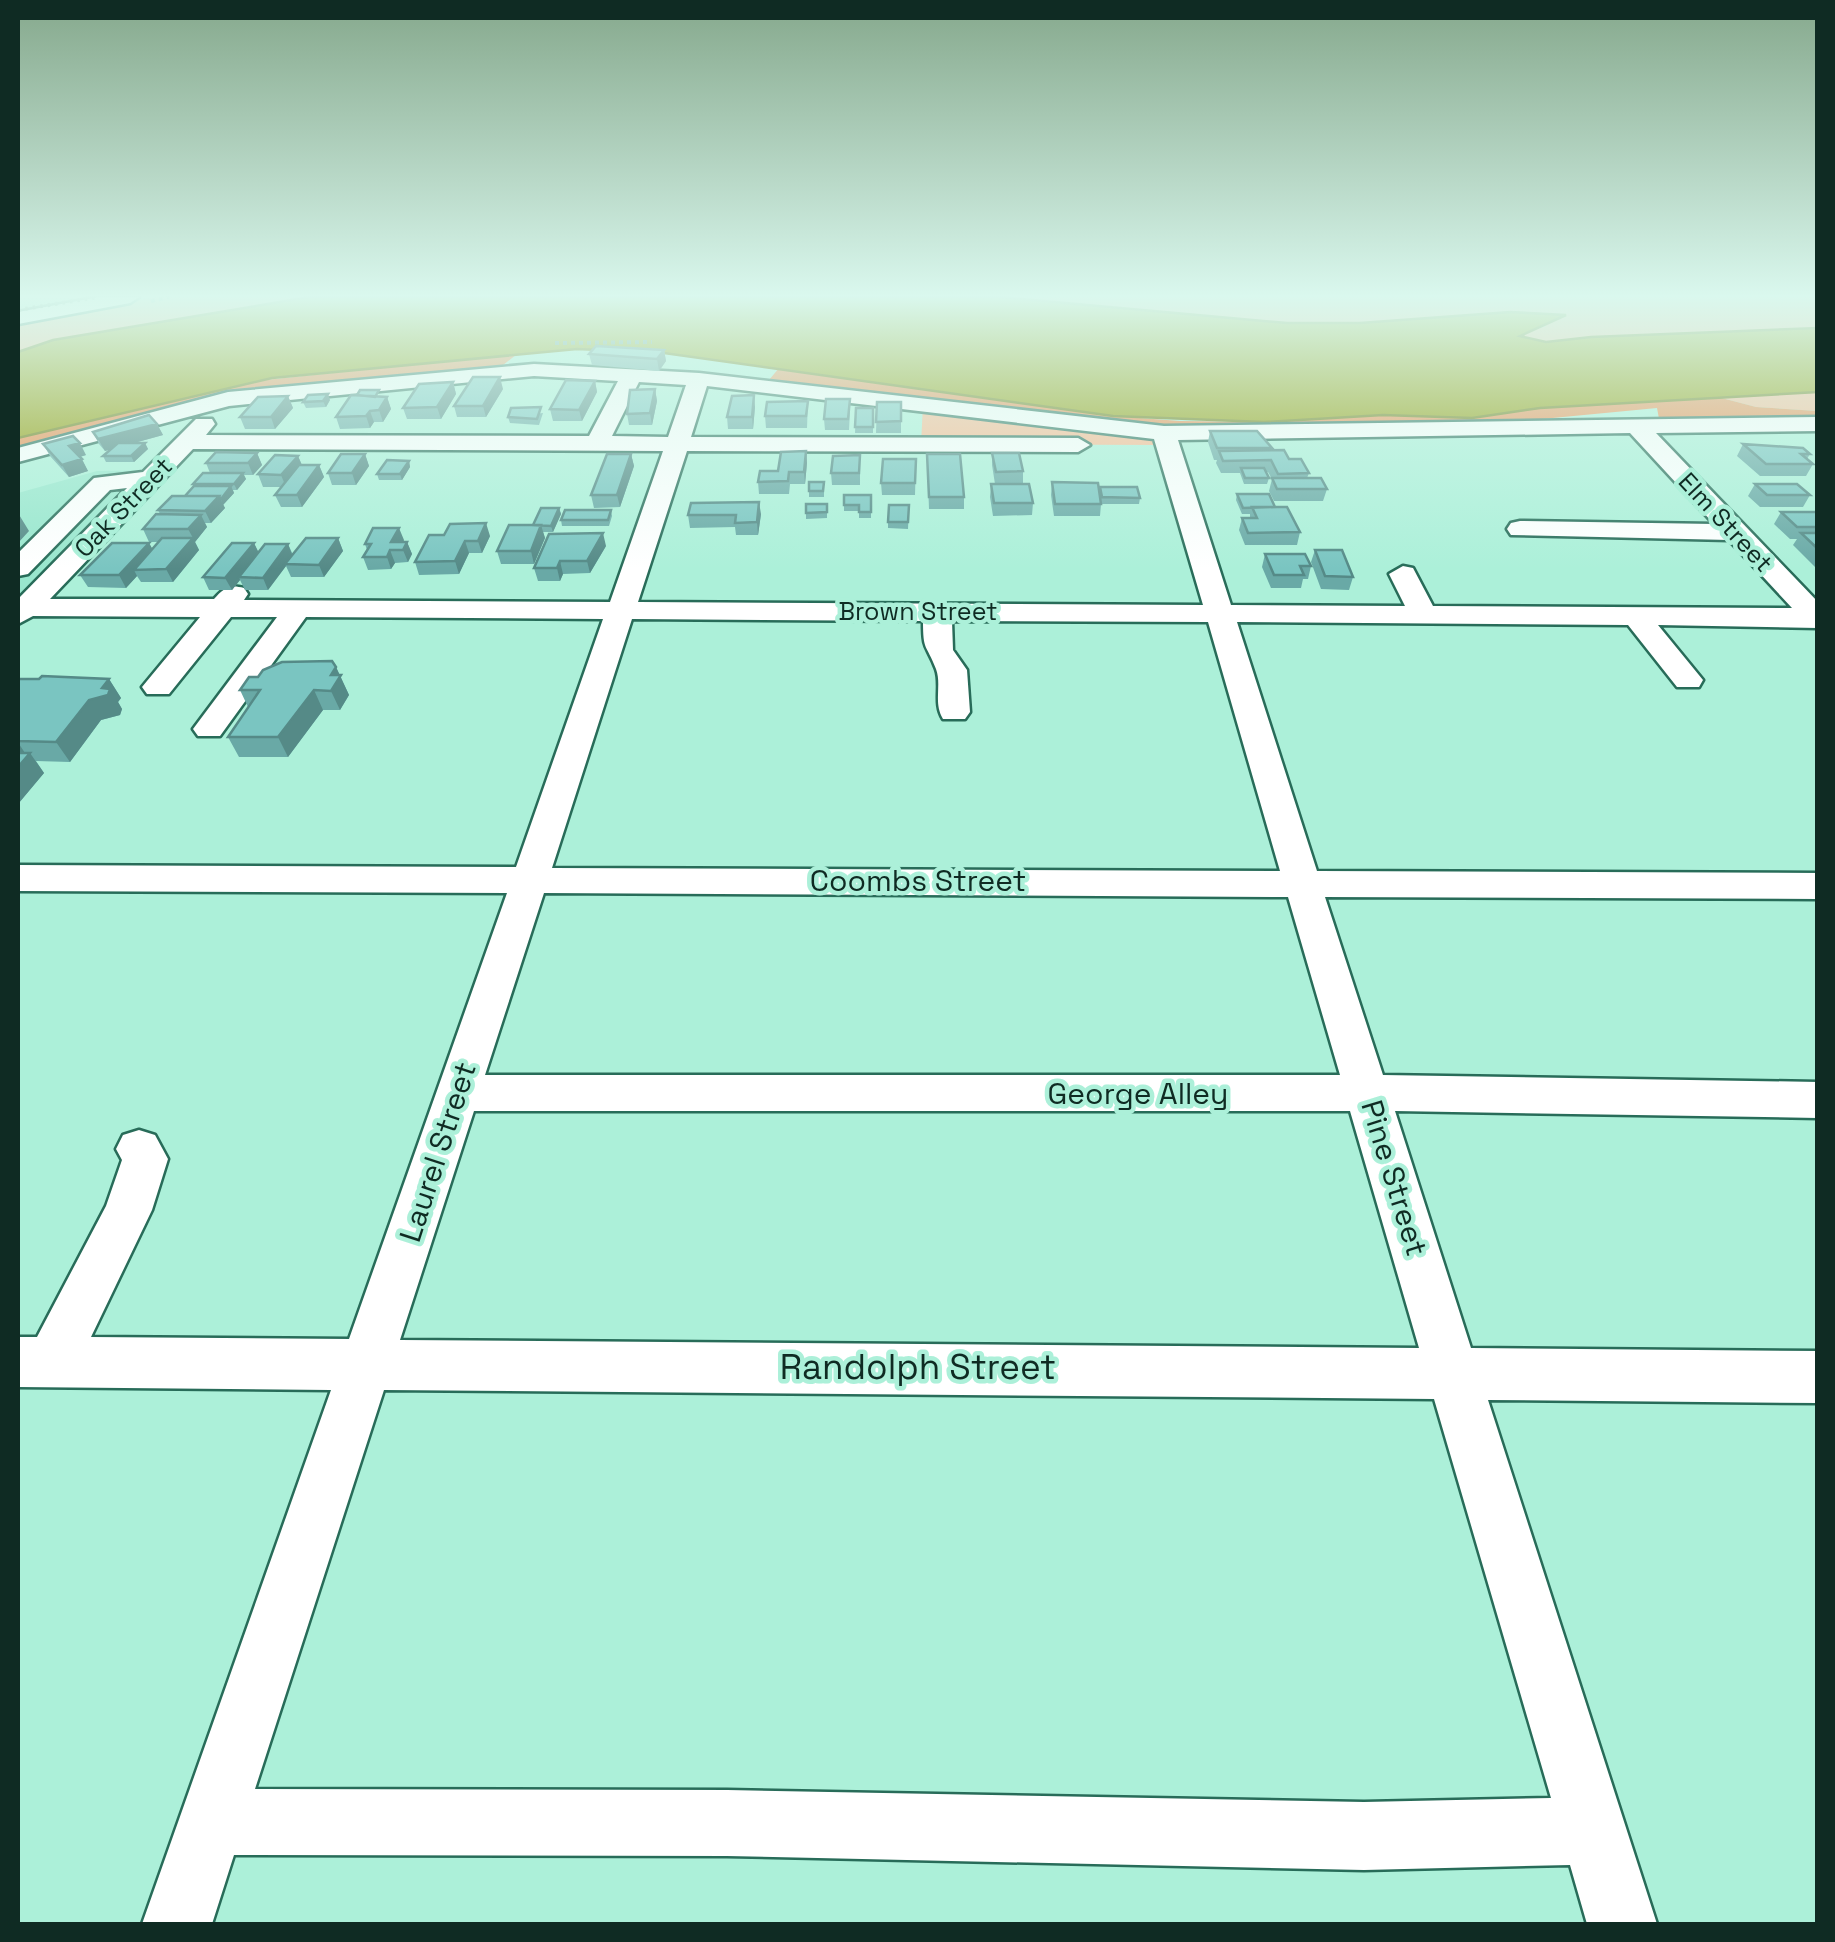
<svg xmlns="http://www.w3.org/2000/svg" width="1835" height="1942" viewBox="0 0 1835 1942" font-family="'Space Grotesk',sans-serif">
  <rect width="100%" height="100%" fill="#acf0d9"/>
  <path fill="#99e7ce" d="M163 470 25 607H18V493L97 471Z"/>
  <path fill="#fcb88f" d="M156 297H309L53 340 18 352V324Z
    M1000 297H1817L1818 328 1591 337 1546 342 1518 336 1546 326 1509 312 1360 323H1287Z
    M1817 392V411L1756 407 1714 396Z
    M923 405 1164 433 1167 445 921 444Z"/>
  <path fill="#ed8b4b" d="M517 354 493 373 228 399 18 455V438L255 381Z
    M779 368 1113 416 1180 421 1264 422 1383 415 1472 418 1540 408 1714 396 1756 407 1817 411 1818 424H1660L1657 408 1459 427 1164 433 764 386Z"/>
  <path fill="#929703" stroke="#6b770d" stroke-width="2.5" d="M309 297H1000L1287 323H1360L1510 312 1566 315 1520 336 1546 342 1591 337 1817 328V392L1540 408 1472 418 1383 415 1264 422 1113 416 664 353 577 349 272 378 18 438V352L53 340Z"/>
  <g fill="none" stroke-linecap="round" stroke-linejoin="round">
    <g stroke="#286c59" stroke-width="5">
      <path id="minor" d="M99 297H139L130 303 18 324V312Z
        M534 364 699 373 1164 426 1818 417V431L1656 433 1818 602V628L1658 625 1703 680 1699 687H1677L1628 625 1237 622 1317 871 1818 873V899L1325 897 1383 1075 1818 1082V1118L1395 1111 1471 1348 1818 1351V1403L1488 1400 1657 1924H1587L1570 1865 1364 1870 727 1856 234 1855 212 1924H142L331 1390 18 1387V1337H37L106 1206 122 1160 116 1149 123 1135 139 1130 155 1135 168 1159 152 1210 91 1337 349 1339 507 893 18 891V865L516 867 603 619 306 617 220 736H198L193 729 277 617H231L169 694H147L142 687 200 617 33 616 18 624V599L127 488 110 490 28 574 18 576V553L94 478 143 472 196 419H212L215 424 206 435 589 436 618 381 534 376 229 406 18 462V448L228 392ZM639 382 686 385 668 437 612 436ZM707 386 1154 439 1203 605 638 602 687 451 1078 452 1090 445 1078 438 691 437ZM1630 433 1714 524 1520 521 1511 523 1507 529 1511 535 1729 540 1792 608 1433 606 1413 568 1403 566 1389 574 1405 606 1231 605 1178 440ZM193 449 663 451 610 602 244 600 248 594 244 588C229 584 224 588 214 599H50ZM632 619 923 621C923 652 926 643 936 669 942 685 933 703 943 719H965L970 712 967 670 953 650 952 621 1208 622 1280 871 552 868ZM544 893 1288 897 1340 1075H485ZM474 1111H1350L1419 1348 400 1340ZM384 1390 1434 1399 1551 1798 1364 1802 727 1790 255 1789Z"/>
    </g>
    <path stroke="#629383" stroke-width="4" stroke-dasharray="4 4" stroke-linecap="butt" d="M151 301 169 297
      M555 343 652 342"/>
    <use href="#minor" fill="#fff" fill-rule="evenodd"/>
    <path stroke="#396054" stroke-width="4" stroke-dasharray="2.5 5" stroke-linecap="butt" d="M18 310 98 297"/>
  </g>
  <path fill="#69a9a6" d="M664 350 666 361 659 371 592 365 589 354Z
    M595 381 597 392 582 421H553L550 409Z
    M453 382 456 394 441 419H407L403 408Z
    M503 389 486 417H457L454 406Z
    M655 389 657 401 652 425H629L627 414Z
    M288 396 293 408 275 429H245L240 417Z
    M381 396 380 397H387L391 409 383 422H374L370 428 340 429 336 417Z
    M330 400 326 407 306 408 303 402Z
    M808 401 807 428H766L765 416Z
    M877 402H901V433H876Z
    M755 407 753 429H728L727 417Z
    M856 408H873V433H855Z
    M850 411 849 430H825L824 419Z
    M543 413 539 425 510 423 508 417Z
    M157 424 163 435 134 443H145L148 449 134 462H106L103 456 111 449 105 451 99 444 93 432Z
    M1210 431 1272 448 1271 451 1289 459 1309 473 1307 478 1327 489 1323 501H1274L1269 491 1272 479 1268 472H1266L1269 478 1267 484H1244L1240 473H1221L1216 463 1217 460H1214L1208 442Z
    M43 444 86 455 80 457 88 471 69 477 50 456Z
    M1743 444 1810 454 1807 459 1813 464 1806 476H1760L1737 456Z
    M806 451 807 463 805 484H790L789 494H759L758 482 778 471Z
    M257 453 262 465 253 475H244L246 479 237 490H233L234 493 223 505 225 508 211 523H205L207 527 195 542 199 550 173 582H141L137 576 126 588 88 587 80 575 149 543 152 549 159 542H149L143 529 160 514 158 510 185 496 194 486 193 484 210 473 206 463Z
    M992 453 1023 471V484H995L992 465Z
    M365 454 369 466 356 485H332L328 473Z
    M631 454 634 466 620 507 594 508 591 495Z
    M927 454 964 497V509H929Z
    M860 455V485H832L831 473Z
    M298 456 302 465H319L324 477 302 507H281L275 495 282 487H263L258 474Z
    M916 459 915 495H882L881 483Z
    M409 461 410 467 402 480H379L377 474Z
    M824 482V497H809V491Z
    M1052 482 1140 498 1139 504H1101L1100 516H1054L1051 495Z
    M991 484 1033 503 1032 515 993 516 990 497Z
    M1755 484 1810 495 1803 507H1760L1748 496Z
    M1237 494 1275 507 1300 532 1297 545H1245L1239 530 1242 518H1250V514H1242L1236 500Z
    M844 495H871V518H859V511H844Z
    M806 504H827V518L806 519Z
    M909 505 908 529 888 528V522Z
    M559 508 561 514 553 532H543L545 538 534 564H501L497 551Z
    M611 510 612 516 609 526H562L561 520Z
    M1781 512H1818V567H1815L1793 545 1797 539H1790L1774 524Z
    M761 514 758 535H736L735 527 690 528 688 515Z
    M444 535 490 536 482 553H469L459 574 419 575 415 562Z
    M338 538 343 551 324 577H291L286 566 268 590H245L240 580 232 590H209L203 577 254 543 258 553 288 544 293 555Z
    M404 540 403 542H407L412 554 408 562 395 563 391 569 368 570 363 557 367 550 365 544Z
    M606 546 590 573 563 574 560 581H538L534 568Z
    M1315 550 1353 577 1349 590 1321 589 1311 562Z
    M1265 554 1311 566 1308 579H1303L1301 588H1271L1262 567Z
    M336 667 349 695 340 710H323L288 757H239L228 737 248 707 240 690 258 677Z
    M18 679H109L121 698 118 702 122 709 120 715 101 720 70 762 36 761 44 773 18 804Z"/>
  <path fill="#558a87" d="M664 350 666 361 659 371 657 359Z
    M500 377 503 389 486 417 483 406Z
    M595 381 597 392 582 421 579 410Z
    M453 382 456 394 441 419 437 407Z
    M655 389 657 401 652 425 650 413Z
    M328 394 330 400 326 407 323 401Z
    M754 395 755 407 753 429 752 417Z
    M288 396 293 408 275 429 271 417Z
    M387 397 391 409 383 422 379 410Z
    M370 411 374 422 370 428 366 416Z
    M157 424 163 435 105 451 98 439Z
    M80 443 86 455 76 458 69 446Z
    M145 443 148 449 134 462 131 456Z
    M806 451 807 463 805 484 804 472Z
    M257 453 262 465 253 475 248 463Z
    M365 454 369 466 356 485 352 473Z
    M631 454 634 466 620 507 617 495Z
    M298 456 303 468 286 487 281 475Z
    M82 459 88 471 69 477 62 465Z
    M409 461 410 467 402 480 400 474Z
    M319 465 324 477 302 507 297 495Z
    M243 473 246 479 237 490 234 484Z
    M231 486 234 493 223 505 221 499Z
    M219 496 225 508 211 523 205 511Z
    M759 502 761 514 758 535 757 522Z
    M559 508 561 514 553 532 551 526Z
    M18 513 29 531 18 543Z
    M201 515 207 527 195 542 199 550 173 582 166 569 193 538 188 529Z
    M486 523 490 536 482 553 478 541Z
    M541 525 545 538 534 564 531 551Z
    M399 528 404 540 399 550 391 542Z
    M603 533 606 546 590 573 587 561Z
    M338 538 343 551 324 577 319 565Z
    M465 541 469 553 459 574 455 561Z
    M407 542 412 554 408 562 403 550Z
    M149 543 156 555 134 570 137 576 126 588 119 575Z
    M254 543 260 555 239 577 240 580 232 590 225 578Z
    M288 544 293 557 285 564 286 566 268 590 263 578Z
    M390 550 395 563 391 569 387 557Z
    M560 561 563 574 560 581 557 568Z
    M336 667 349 695 340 710 331 691V675Z
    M109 679 121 698 118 702 122 709 120 715 101 720 70 762 56 742 89 700Z
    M314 690 323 710 288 757 278 737Z
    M19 744 27 756 30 753 44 773 18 804Z"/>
  <path fill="#7ac5c1" stroke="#558a87" stroke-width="2.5" d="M596 346 664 350 657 359 589 354Z
    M473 377H500L483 406H454Z
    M566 380 595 381 579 410 550 409Z
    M453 382 437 407 403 408 419 384Z
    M655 389 650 413 627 414 630 390Z
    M360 390H379L375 397 357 395Z
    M328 394 323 401 303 402 308 395Z
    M351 395 387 397 379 410 370 411 366 416 336 417Z
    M754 395 752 417H727L732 396Z
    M288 396 271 417H240L258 397Z
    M826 399H850L848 419H824Z
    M808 401 806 416H765L767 402Z
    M877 402H901V421L876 422Z
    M541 407 537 419 508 417 511 408Z
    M856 408H873V427H855Z
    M149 415 157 424 98 439 93 432Z
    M1210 431H1257L1272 448H1217Z
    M73 436 80 443 69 446 82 459 62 465 43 444Z
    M118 443H145L131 456H103Z
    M1743 444 1803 448 1810 454H1801L1813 464H1766Z
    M1284 450 1289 459H1301L1309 473 1278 474 1271 460 1223 461 1219 451Z
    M806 451 804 472H789L788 481 758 482 760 471H778L781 452Z
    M216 452 257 453 248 463H206Z
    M992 453H1019L1023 471 996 472Z
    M341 454H365L352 473H328Z
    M607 454H631L617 495H591Z
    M927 454H960L964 497H929Z
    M275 455 298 456 281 475 258 474Z
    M860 455 859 473H831L833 456Z
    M883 459H916L915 483H881Z
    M387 460 409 461 400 474H377Z
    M299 465H319L297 495H275Z
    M1241 468H1264L1269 478H1245Z
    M203 473H243L234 484H193Z
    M1272 478H1321L1327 489H1277Z
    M809 482H824L823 491H809Z
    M1052 482 1098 483 1101 504H1055Z
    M991 484H1029L1033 503H994Z
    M1755 484H1797L1810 495H1767Z
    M194 486H231L221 499 219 496H185Z
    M1100 487H1137L1140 498 1102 497Z
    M1237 494H1269L1275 507 1243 508Z
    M844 495H871V512H859V505H844Z
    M172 496H219L205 511 158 510Z
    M759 502 757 522 735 523 736 515H688L691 503Z
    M806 504H827V512L806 513Z
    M889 505H909L908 522H888Z
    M1252 507H1287L1300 532 1248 533 1242 518H1257Z
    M541 508H559L551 526 533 525Z
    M565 510H611L608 520H561Z
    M1781 512H1818V527H1797Z
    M156 514 201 515 188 529H143Z
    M486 523 478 541H465L455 561 415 562 429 535H444L450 524Z
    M509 525H541L531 551H497Z
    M373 528H399L391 542H407L403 550H390L387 557H363L371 544H365Z
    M603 533 587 561H560L557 568H534L549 534Z
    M1801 533H1818V549Z
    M162 538H193L166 569 134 570Z
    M306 538H338L319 565 285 564Z
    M112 543H149L119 575H80Z
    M232 543H254L225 578 203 577Z
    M265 544H288L263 578 239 577Z
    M1315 550H1342L1353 577 1325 576Z
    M1265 554H1305L1311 566H1300L1304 575H1274Z
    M332 661 336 667 331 675H341L331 691 314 690 278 737H228L260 690H240L249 677H258L263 670 282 662Z
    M42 676 109 679 102 688 110 689 108 695 89 700 56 742 18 741V679H39Z
    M18 753H30L18 767Z"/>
  <linearGradient id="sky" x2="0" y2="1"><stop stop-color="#85a88c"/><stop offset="0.52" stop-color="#daf8ee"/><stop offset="1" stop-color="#daf8ee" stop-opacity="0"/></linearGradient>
  <rect width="1835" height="569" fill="url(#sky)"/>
  <g text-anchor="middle" stroke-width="9" stroke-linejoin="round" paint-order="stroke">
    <g font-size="25" fill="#0f2b23" stroke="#acf0d9">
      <text transform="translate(123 507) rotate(-46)" y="9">Oak Street</text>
      <text transform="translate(1726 522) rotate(47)" y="9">Elm Street</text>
      <text x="918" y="620">Brown Street</text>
    </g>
    <g font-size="30" fill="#0f2b23" stroke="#acf0d9">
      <text x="918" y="891">Coombs Street</text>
      <text x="1138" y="1104">George Alley</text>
      <text transform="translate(438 1152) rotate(-72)" y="10">Laurel Street</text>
      <text transform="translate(1394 1178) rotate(73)" y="10">Pine Street</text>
    </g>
    <g font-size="35" fill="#0f2b23" stroke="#acf0d9">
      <text x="918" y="1379">Randolph Street</text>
    </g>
  </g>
  <rect width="1835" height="1942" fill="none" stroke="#0f2b23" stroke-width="40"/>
</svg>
